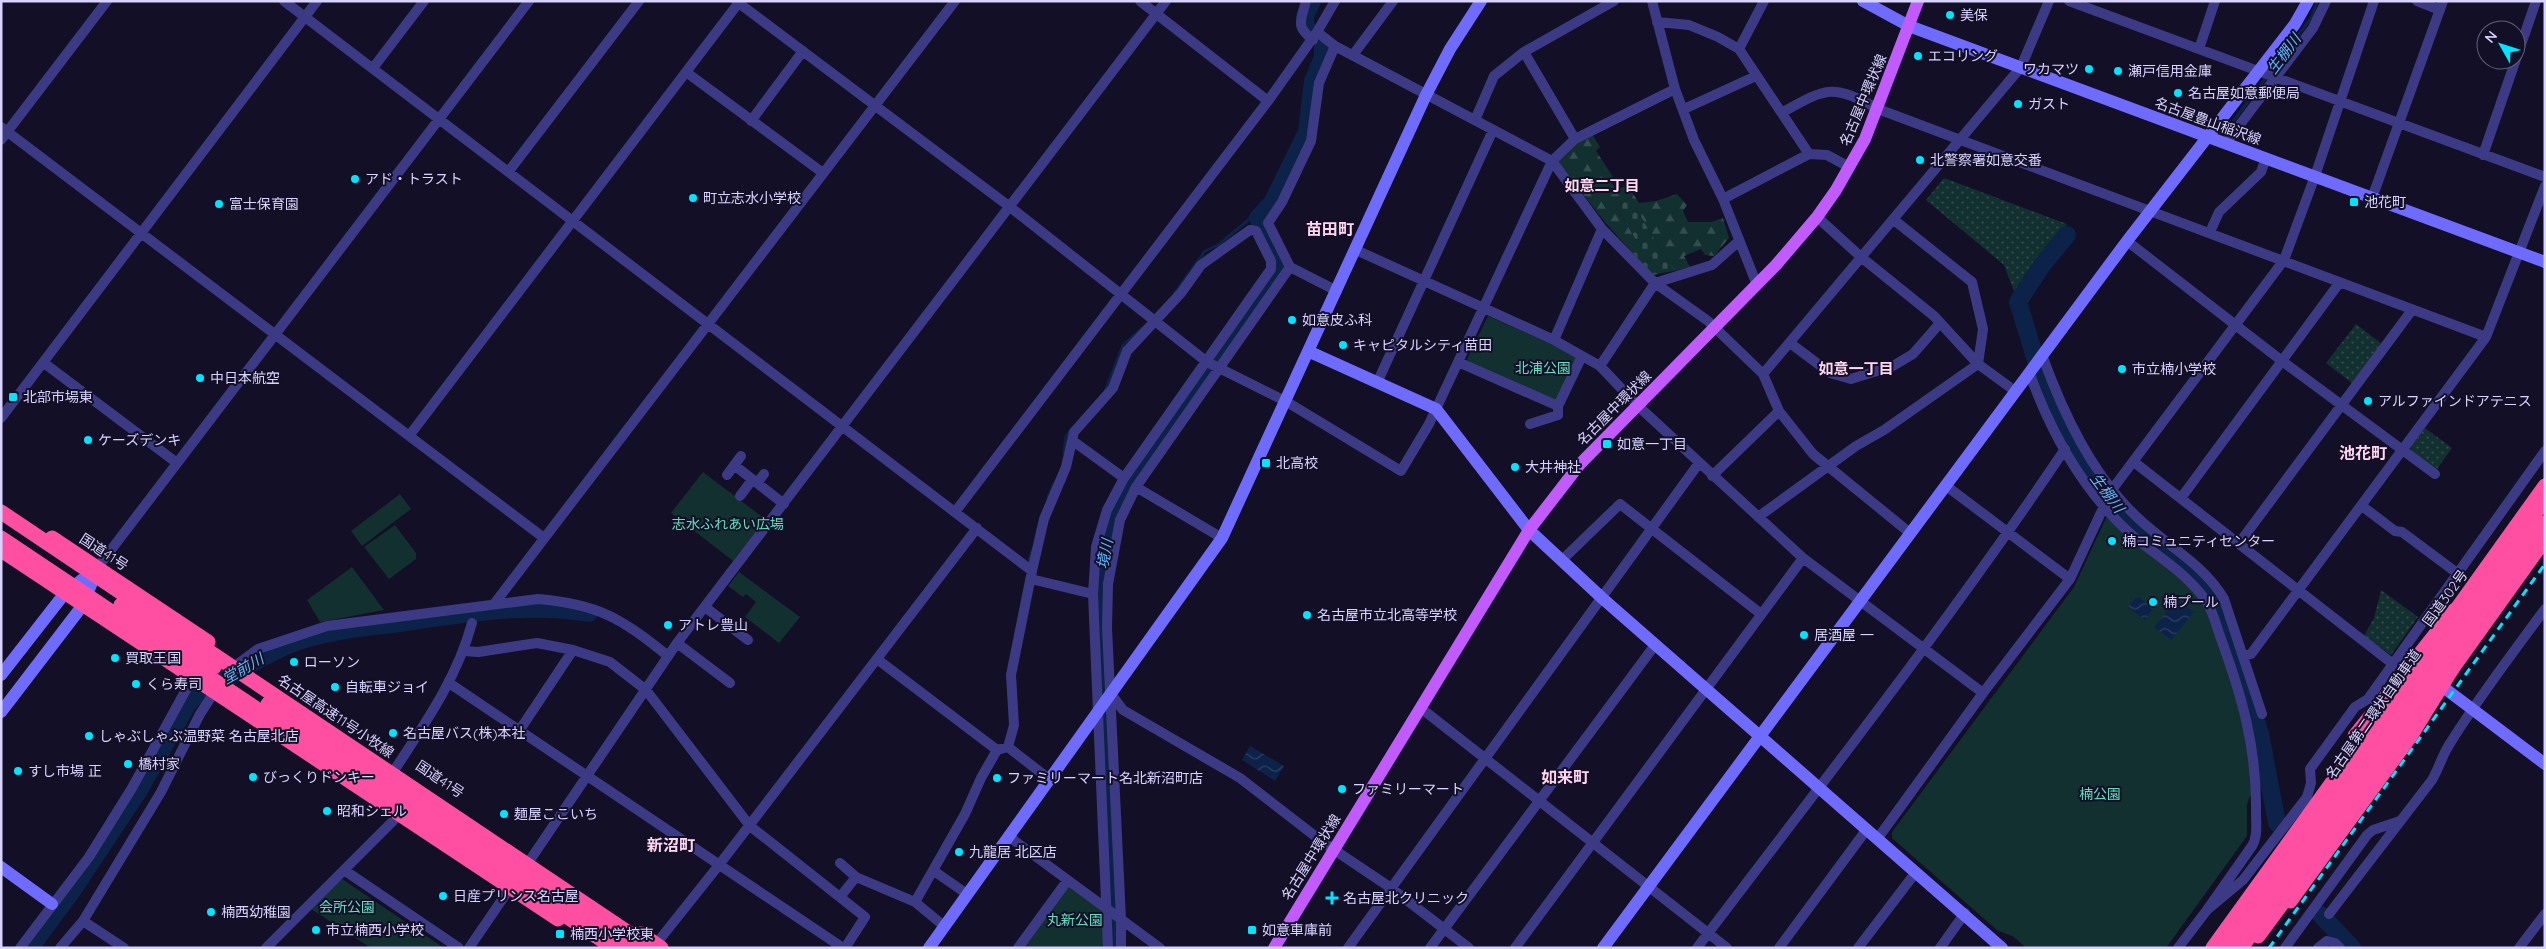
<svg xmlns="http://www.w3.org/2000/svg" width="2546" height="949" viewBox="0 0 2546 949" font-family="Quicksand,'Noto Sans JP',sans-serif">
  <defs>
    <pattern id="grass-dots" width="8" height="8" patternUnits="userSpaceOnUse" patternTransform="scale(1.25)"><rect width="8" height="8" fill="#12302f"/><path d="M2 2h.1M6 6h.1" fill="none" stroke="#344d4e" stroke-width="1.8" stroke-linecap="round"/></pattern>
    <pattern id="forest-firs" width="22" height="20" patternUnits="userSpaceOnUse" patternTransform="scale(1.25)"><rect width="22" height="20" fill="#12302f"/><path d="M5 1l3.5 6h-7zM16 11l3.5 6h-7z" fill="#344d4e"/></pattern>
    <pattern id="cemetery-stones" width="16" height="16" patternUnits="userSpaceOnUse" patternTransform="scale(1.25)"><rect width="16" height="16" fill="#12302f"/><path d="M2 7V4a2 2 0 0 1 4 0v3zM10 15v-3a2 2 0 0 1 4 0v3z" fill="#344d4e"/></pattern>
    <pattern id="water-waves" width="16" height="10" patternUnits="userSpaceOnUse" patternTransform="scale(1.25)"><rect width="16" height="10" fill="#0c2248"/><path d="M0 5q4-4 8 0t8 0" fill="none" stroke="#2f4163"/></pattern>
  </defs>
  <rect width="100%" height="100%" fill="#130f26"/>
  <path fill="url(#grass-dots)" d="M1944 178 2067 224 2015 294 2004 265 1926 200Z
    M2356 324 2382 344 2352 383 2326 363Z
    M2425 428 2452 448 2437 469 2412 452 2410 447Z
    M2381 590 2418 617 2391 655 2364 636 2374 618Z"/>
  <path fill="url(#forest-firs)" d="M1592 134 1600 147 1596 151 1613 177 1610 180 1616 190 1628 185 1634 195 1617 207 1637 242 1629 249 1604 221 1558 162 1559 158 1578 141Z
    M1677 194 1687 205 1683 211 1688 222H1711L1723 218 1729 238 1714 256 1705 255 1701 249 1684 256 1690 267 1674 271 1636 209 1639 203 1656 201Z"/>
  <path fill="url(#cemetery-stones)" d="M1634 195 1639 203 1636 209 1674 271 1653 275 1629 249 1637 242 1617 207Z"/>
  <path fill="#12302f" d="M1488 316 1578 356 1557 400 1553 401 1469 363 1467 359Z
    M703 472 765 519 733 561 671 513Z
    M400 494 411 509 362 546 351 531Z
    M2107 516 2182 578 2205 604 2248 726 2255 792 2250 796 2247 804V836L2166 948H2026L2014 937 1997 930 1892 838V832L2074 587Z
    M395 525 416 553V559L389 579 364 547Z
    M352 567 384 610 320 622 307 600Z
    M739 572 800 617 779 643 745 617 756 602 746 594 743 597 728 586Z
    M342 879 444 948H371L311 909Z
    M1067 882 1104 906 1107 940 1101 948H1019Z"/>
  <path fill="url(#water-waves)" d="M2137 596 2153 609 2145 620 2128 607Z
    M2177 599 2194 612 2171 640 2154 627Z
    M1250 746 1284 766 1275 781 1242 760Z"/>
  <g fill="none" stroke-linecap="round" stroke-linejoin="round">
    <path stroke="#0c2248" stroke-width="3" d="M2228 128 2312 17 2317 1
      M1174 294 1205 251 1218 245 1252 217 1258 218
      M1105 391 1123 345 1142 328
      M1064 453 1066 436 1070 431
      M1048 497 1055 482
      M1029 561 1032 551"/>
    <path stroke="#0c2248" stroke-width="18" d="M1307 28 1305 26V16L1312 1
      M2067 235 2042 265 2018 302 2049 403 2077 453 2104 493 2123 516 2205 582 2215 593 2226 619 2260 734 2277 823
      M2321 915 2352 948
      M30 948 72 891 139 790 187 705 194 697C230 678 263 653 302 640 333 630 367 627 400 623 462 614 527 602 589 613
      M1113 948 1101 621V570L1106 544 1122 496 1133 476 1281 265 1258 218 1272 203 1307 132 1313 81 1323 57V48"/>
    <path stroke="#3d3a85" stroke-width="10" d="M284 1 1032 571
      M736 1 1010 207 1207 362 1287 402 1401 471 1429 424 1552 161 1575 139 1675 89
      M1140 1 1268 101
      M1306 1C1301 21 1295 26 1313 40
      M1652 1 1675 89 1694 140 1723 199 1757 285
      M2069 1 2545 177
      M2417 1 2440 10
      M1657 22 1689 25 1718 37 1739 49 1809 154
      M1335 46 1552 161 1602 229 1655 283 1708 321 1763 374 1779 411 1813 454 1910 533
      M1739 49 1764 1
      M2199 49 2215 1
      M1524 52 1575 139
      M1353 55 1393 1
      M373 68 424 1
      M686 72 823 173
      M1684 109 1756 76
      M1783 112C1828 87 1832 84 1878 109L2486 337
      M1475 120 1494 76 1524 52 1614 1
      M751 121 803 51
      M1 127 544 538
      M1 140 107 1
      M2226 143 2313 28 2326 1
      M2483 155 2536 1
      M509 171 639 1
      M2372 198 2443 1
      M1723 199 1809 154 1827 155 1849 167
      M1817 217 1861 257 1934 316 1978 364 2015 391
      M2210 232 2219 212 2261 172 2266 158
      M2127 241 2282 361 2435 474
      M1356 250 1554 340 1600 366 1637 405 1803 558 1983 693
      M1290 267 1337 291
      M1554 340 1602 229
      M1790 343 1830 373 1851 379 1893 366 1913 354 1940 323
      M2042 355C2063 413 2092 475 2138 518 2167 546 2204 564 2224 599L2262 714
      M1458 362 1558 406 1582 356
      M44 363 177 463
      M1600 366 1655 283 1712 265 1739 241
      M2029 372C2051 433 2084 493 2133 536 2158 557 2188 574 2206 601 2213 611 2216 625 2220 636 2242 696 2257 748 2256 813 2256 824 2258 836 2252 846L2207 910
      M1763 374 2021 67 2049 1
      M1377 383 1493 130
      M1 418 317 1
      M1530 424 1558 415V406
      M409 436 740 1
      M1073 441 1124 478
      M2134 462 2393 664
      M734 465 784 504
      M727 475 741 456
      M1712 476 1779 411
      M757 483 764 474
      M1945 485 2070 579
      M1136 487 1222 538
      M740 496 752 480
      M2181 498 2340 282
      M2362 506 2395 531 2402 532 2457 573
      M955 512 1268 101 1317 32
      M1758 517 1856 446 1884 430 1978 364 1983 329 1972 282 1894 220
      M2240 542 2412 310
      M1562 560 1620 504 1761 614
      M98 567 529 1
      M1031 579 1093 594
      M494 604 955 1
      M705 607 748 640
      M677 643 730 683
      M464 651 478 652 537 643 573 650 610 662 646 690 750 826 865 917 845 948
      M2243 656 2251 654 2486 337 2545 186
      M877 659 997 750
      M239 663 258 649 327 626 538 599C599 604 622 619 668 656
      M449 683 843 948
      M1111 694 1123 710 1240 778 1324 843 1391 888 1469 948
      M1422 709 1727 948
      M519 731 573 650
      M1008 747 1049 779
      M395 769C426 722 457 678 472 623
      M1008 836 1160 948
      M1878 838 1983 693 2070 579 2111 491 2284 260 2315 176 2374 1
      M530 860 677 643 1166 1
      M840 863 856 877
      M344 870 459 948
      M934 871 967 894
      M840 897 856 877 915 902 965 814 981 778 997 750 1008 747 1014 725 1011 675 1032 571 1044 519 1066 467 1074 432 1113 388 1127 351 1181 293 1201 265 1250 230 1256 231 1271 261V269L1124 478 1107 510 1096 547 1093 594 1108 948
      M915 902 944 926
      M2329 914 2432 780C2439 768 2442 756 2449 745 2478 698 2512 654 2545 609
      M83 921 124 948
      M656 944 719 865 977 528
      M20 948 89 857 132 788 193 677
      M60 948 83 921 112 873 161 792 200 714 215 691
      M266 948 399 815
      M469 948 510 888
      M1018 948 1067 881
      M1121 948V919L1107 628 1108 584 1120 520 1136 487 1290 267 1268 223 1282 202 1311 141 1319 83 1335 46 1317 32 1335 1
      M1348 948 1699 463
      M1430 948 1655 645
      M1515 948 1803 558
      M1697 948C1822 783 1950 620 2065 449
      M1779 948 1867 829
      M1858 948 1916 872
      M1940 948 1965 913
      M2178 948 2207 910 2243 880 2307 797 2311 783 2310 769 2355 707 2368 699 2545 451
      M2285 948 2367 835 2373 830 2400 821
      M2318 948 2327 941 2335 943 2340 948
      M2519 948 2545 914"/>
    <path stroke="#6f6bff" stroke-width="12" d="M1863 1 1909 26 2545 262
      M1310 352 1436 409 1529 530 1602 598 2002 948
      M1 675 65 593 98 567
      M2435 681 2545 764
      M1 712 83 605 98 567
      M1 867 52 904
      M929 948 1222 538 1426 95 1450 49 1481 1
      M1603 948 2127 241 2295 24 2308 1"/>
    <path stroke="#c25bff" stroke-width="12" d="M1274 948 1529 530 1580 464 1776 265 1817 217 1836 190 1865 139 1918 1"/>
    <path stroke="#ff4fa3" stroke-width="15" d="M52 538 208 642
      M1 550 558 919
      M2449 620 2545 486
      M2449 673 2545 539
      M268 704 318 734 431 809H436
      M413 816 416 819 430 816 631 948
      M641 934 661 948
      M2258 936 2295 886
      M2213 948 2386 708"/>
    <path stroke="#00e5ff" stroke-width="3" stroke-dasharray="8 6" stroke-linecap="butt" d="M2269 948 2545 564"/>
    <path stroke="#ff4fa3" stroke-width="15" d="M1 512 651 948
      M1 538 614 948
      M121 605 214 667
      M2355 736 2455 610
      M2290 901 2411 735 2456 662
      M2226 948 2545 499
      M2241 948 2545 523"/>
  </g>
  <g fill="#00e5ff" stroke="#130f26" stroke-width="2">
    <circle cx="1950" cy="15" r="5"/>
    <circle cx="1918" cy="56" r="5"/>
    <circle cx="2089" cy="69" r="5"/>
    <circle cx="2118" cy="71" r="5"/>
    <circle cx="2178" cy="93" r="5"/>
    <circle cx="2018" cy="104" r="5"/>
    <circle cx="1920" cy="160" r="5"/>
    <circle cx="355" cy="179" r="5"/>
    <circle cx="693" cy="198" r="5"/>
    <rect x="2349" y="197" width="10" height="10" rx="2.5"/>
    <circle cx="219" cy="204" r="5"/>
    <circle cx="1292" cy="320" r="5"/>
    <circle cx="1343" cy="345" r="5"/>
    <circle cx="2122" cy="369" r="5"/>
    <circle cx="200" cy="378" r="5"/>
    <rect x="8" y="392" width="10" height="10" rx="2.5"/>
    <circle cx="2368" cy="401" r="5"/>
    <circle cx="88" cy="440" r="5"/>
    <rect x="1602" y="439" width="10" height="10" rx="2.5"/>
    <rect x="1261" y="458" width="10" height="10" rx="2.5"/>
    <circle cx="1515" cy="467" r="5"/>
    <circle cx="2112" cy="541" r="5"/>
    <circle cx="2153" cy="602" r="5"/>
    <circle cx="1307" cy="615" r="5"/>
    <circle cx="668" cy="625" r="5"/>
    <circle cx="1804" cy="635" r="5"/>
    <circle cx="115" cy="658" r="5"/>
    <circle cx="294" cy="662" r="5"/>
    <circle cx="136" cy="684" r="5"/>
    <circle cx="335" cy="687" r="5"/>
    <circle cx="393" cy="733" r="5"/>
    <circle cx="89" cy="736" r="5"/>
    <circle cx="128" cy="764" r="5"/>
    <circle cx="18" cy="771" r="5"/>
    <circle cx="253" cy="777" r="5"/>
    <circle cx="997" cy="778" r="5"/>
    <circle cx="1342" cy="789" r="5"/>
    <circle cx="327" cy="811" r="5"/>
    <circle cx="504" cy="814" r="5"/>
    <circle cx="959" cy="852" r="5"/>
    <circle cx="443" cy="896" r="5"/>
    <path d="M1329.5 890.5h5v5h5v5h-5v5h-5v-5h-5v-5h5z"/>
    <circle cx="211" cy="912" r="5"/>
    <circle cx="316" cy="930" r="5"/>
    <rect x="1247" y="925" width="10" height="10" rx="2.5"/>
    <rect x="555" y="929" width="10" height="10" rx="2.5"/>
  </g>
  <g text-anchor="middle" stroke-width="4" stroke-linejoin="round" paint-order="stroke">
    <g font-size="14" fill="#d9d4ff" stroke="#130f26" text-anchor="start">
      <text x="1960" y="20">美保</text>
      <text x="1928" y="61">エコリング</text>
      <text x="2079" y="74" text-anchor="end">ワカマツ</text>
      <text x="2128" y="76">瀬戸信用金庫</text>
      <text x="2188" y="98">名古屋如意郵便局</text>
      <text x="2028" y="109">ガスト</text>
      <text x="1930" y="165">北警察署如意交番</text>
      <text x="365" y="184">アド・トラスト</text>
      <text x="703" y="203">町立志水小学校</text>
      <text x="2364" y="207">池花町</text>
      <text x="229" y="209">富士保育園</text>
      <text x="1302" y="325">如意皮ふ科</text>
      <text x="1353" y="350">キャピタルシティ苗田</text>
      <text x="2132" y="374">市立楠小学校</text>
      <text x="210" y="383">中日本航空</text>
      <text x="23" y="402">北部市場東</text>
      <text x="2378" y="406">アルファインドアテニス</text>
      <text x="98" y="445">ケーズデンキ</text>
      <text x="1617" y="449">如意一丁目</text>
      <text x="1276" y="468">北高校</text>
      <text x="1525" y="472">大井神社</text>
      <text x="2122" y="546">楠コミュニティセンター</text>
      <text x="2163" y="607">楠プール</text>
      <text x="1317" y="620">名古屋市立北高等学校</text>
      <text x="678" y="630">アトレ豊山</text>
      <text x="1814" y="640">居酒屋 一</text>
      <text x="125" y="663">買取王国</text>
      <text x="304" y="667">ローソン</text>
      <text x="146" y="689">くら寿司</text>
      <text x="345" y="692">自転車ジョイ</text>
      <text x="403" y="738">名古屋バス(株)本社</text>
      <text x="99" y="741">しゃぶしゃぶ温野菜 名古屋北店</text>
      <text x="138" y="769">橋村家</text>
      <text x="28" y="776">すし市場 正</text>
      <text x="263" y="782">びっくりドンキー</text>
      <text x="1007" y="783">ファミリーマート名北新沼町店</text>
      <text x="1352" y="794">ファミリーマート</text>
      <text x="337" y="816">昭和シェル</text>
      <text x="514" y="819">麺屋ここいち</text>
      <text x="969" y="857">九龍居 北区店</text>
      <text x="453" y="901">日産プリンス名古屋</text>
      <text x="1343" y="903">名古屋北クリニック</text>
      <text x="221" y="917">楠西幼稚園</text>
      <text x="326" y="935">市立楠西小学校</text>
      <text x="1262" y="935">如意車庫前</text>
      <text x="570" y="939">楠西小学校東</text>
    </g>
    <g font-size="14" fill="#d9d4ff" stroke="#130f26">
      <text transform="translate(1863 100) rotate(-67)" y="5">名古屋中環状線</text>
      <text transform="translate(2208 121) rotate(20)" y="5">名古屋豊山稲沢線</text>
      <text transform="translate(1614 408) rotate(-45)" y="5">名古屋中環状線</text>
      <text transform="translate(104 552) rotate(33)" y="5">国道41号</text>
      <text transform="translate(2445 598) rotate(-54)" y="5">国道302号</text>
      <text transform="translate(2373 714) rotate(-55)" y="5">名古屋第二環状自動車道</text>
      <text transform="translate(336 716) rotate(34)" y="5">名古屋高速11号小牧線</text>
      <text transform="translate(440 779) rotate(34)" y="5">国道41号</text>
      <text transform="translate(1311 857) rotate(-58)" y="5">名古屋中環状線</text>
    </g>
    <g font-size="14" fill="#5fe0c0" stroke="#130f26">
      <text x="1543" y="373">北浦公園</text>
      <text x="728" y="529">志水ふれあい広場</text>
      <text x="2100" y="799">楠公園</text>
      <text x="347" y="912">会所公園</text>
      <text x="1075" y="925">丸新公園</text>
    </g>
    <g font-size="15" font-style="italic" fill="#62b6ff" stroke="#130f26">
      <text transform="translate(2284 54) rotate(-53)" y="5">生棚川</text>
      <text transform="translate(2107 493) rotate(53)" y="5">生棚川</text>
      <text transform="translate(1105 554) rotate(-80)" y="5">境川</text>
      <text transform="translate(243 669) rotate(-30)" y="5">堂前川</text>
    </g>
    <g font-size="15" font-weight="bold" fill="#ffd6f0" stroke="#130f26">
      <text x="1602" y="191">如意二丁目</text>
      <text x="1856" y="374">如意一丁目</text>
    </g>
    <g font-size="16" font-weight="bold" fill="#ffd6f0" stroke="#130f26">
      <text x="1330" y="235">苗田町</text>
      <text x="2363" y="459">池花町</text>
      <text x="1565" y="783">如来町</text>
      <text x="671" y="851">新沼町</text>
    </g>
  </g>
  <rect width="2546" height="949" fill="none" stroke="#d9d4ff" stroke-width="5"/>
  <g transform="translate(2501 45) rotate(309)"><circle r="24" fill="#130f26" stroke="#625e7d"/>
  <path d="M0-4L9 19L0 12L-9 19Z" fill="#00e5ff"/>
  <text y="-8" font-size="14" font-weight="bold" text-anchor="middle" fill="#d9d4ff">N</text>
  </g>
</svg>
